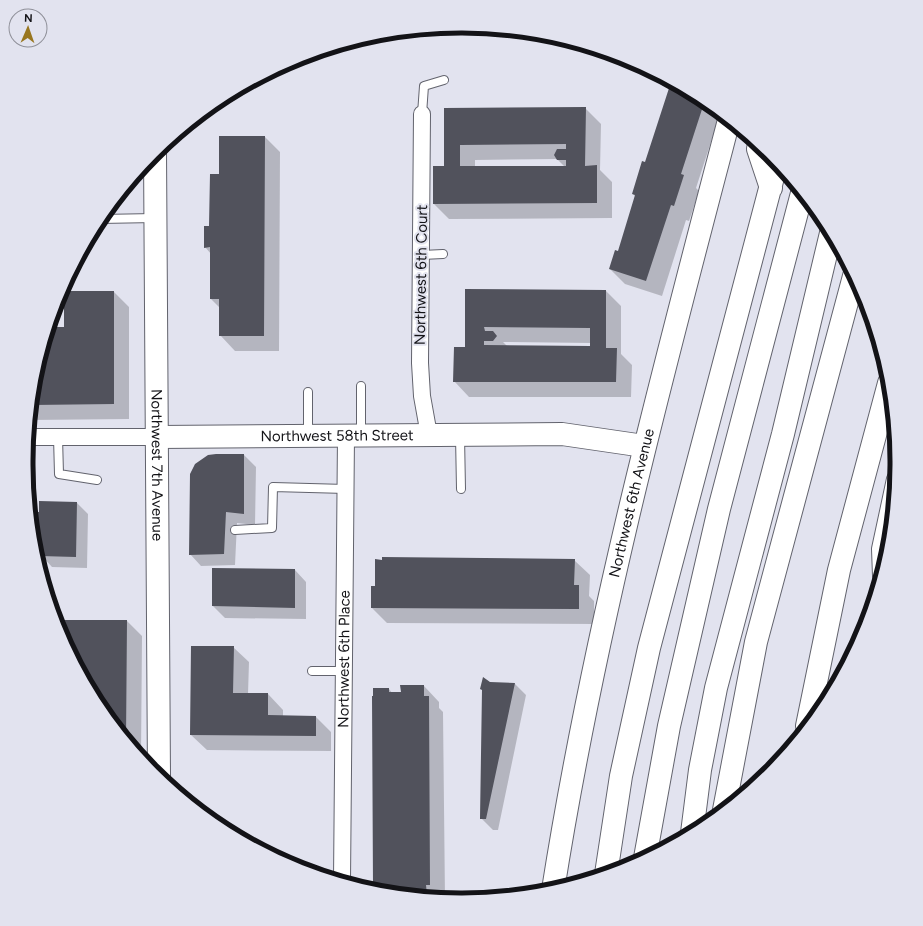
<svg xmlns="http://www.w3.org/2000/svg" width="923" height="926" viewBox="0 0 923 926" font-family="Figtree,sans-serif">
  <rect width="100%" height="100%" fill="#e2e3ef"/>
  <path fill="#0003" fill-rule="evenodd" d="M703 99 720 114 696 188 699 191 689 221 686 220 662 296 625 284 610 269 619 252 636 197 633 194 646 164Z
    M585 108 601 124 600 170 612 182V218L449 219 434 204 445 167V109ZM557 159 565 167H475V160Z
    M265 137 280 152 279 351H235L220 335V308L211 299V254L205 247 210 227Z
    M466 290 606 291 621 306V354L632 365 631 397H469L454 381 466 348ZM503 342 591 343V347L507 346Z
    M114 292 129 307V419L30 420 34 377 65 328Z
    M244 455 256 467 255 525 237 523 235 565 201 566 190 554Z
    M77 503 88 514 87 568 52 567 41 555V544L37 540Z
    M574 560 590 575 589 596 594 601V624L387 623 372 608V587Z
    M213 569 295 570 306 582V619L225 618 213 606Z
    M56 621H127L142 636 141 757 100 707 59 631Z
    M233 647 249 662 248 694H268L283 710V716L316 717 331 732V751L207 750 191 735Z
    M490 683 515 684 526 695 498 830H493L481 818Z
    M424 686 439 702V708L443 712 445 898 377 892V887L374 884 389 689 392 693H402Z
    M223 828 230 829 238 837Z"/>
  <path fill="#51525c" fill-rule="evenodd" d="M671 82 705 100 681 174 684 175 674 206 671 205 646 281 609 269 615 250 618 251 635 195 632 194 642 161 645 162Z
    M586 107 585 166 597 165V203L433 204V166H444V108ZM566 144V149H557L554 155 557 160H566V166H460V145Z
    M219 136H265L264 336H219V299H210V247L204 248V226H209L210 174H219Z
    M465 289 606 290V348H617L616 382H453L454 347H465ZM484 327 590 328V346L484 345V341H493L497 336 493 331H485Z
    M64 291H114V404L32 405 34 377 49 327H64Z
    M216 454H244V514L226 512 224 554 189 555 190 474 195 464 208 455Z
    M39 501 77 502 76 557 40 556V541L36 540V512H39Z
    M382 557 575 559 574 585H579V609L371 608V586H375V559L382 560Z
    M212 568 295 569V608L212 606Z
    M56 620H127L126 739 100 707 59 631Z
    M191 646H234L233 693H268V715L316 716V736L190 735Z
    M483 677 490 682 515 683 486 819H480L482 690 480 689Z
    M400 685H424V696H429L430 885H426L427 895 401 894V889H390L391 893 377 892 375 885H373L372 696H373V688H389V692H401Z
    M221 827 231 828V833L230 832Z"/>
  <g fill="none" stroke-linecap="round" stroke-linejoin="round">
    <g stroke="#62636d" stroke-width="10">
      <path id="lane" d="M422 114 424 86 444 80
        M100 219 155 218
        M422 255 443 254
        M361 386V435
        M308 435V392
        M460 436 461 489
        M58 437 59 474 97 480
        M235 530 272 528 273 487 346 489
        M312 671H344"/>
    </g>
    <g stroke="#62636d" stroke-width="18">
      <g id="street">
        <path d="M422 114 420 363 422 396 429 435"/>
        <path d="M29 437H158"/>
        <path d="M881 576 880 549 895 479"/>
        <path id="s1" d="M342 881 346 436"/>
      </g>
    </g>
    <g stroke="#62636d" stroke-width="24">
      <g id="secondary">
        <path id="s2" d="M158 437 562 434 644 446"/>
        <path d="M807 726 839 570 889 383"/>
        <path id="s3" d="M553 890C594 630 662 375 729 120"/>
      </g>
    </g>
    <g stroke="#62636d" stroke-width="24">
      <g id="primary">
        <path id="s4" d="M155 152 159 777"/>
      </g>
    </g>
    <g stroke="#62636d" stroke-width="24">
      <path id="highway" d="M759 145 758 149 771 188
        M724 810 756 642 854 276
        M692 833 700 770 716 688 783 434 831 233
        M645 858 669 726 719 509 802 193
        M606 874 621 776 649 648 777 162"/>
    </g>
    <use href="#lane" stroke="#fff" stroke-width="8"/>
    <use href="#street" stroke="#fff" stroke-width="16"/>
    <use href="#secondary" stroke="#fff" stroke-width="22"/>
    <use href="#primary" stroke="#fff" stroke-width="22"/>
    <use href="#highway" stroke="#fff" stroke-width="22"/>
  </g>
  <g text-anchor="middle" stroke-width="4" stroke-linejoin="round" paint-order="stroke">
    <g font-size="15" fill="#131317" stroke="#e2e3ef">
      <text transform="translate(421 275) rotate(-89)" y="5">Northwest 6th Court</text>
      <text dy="5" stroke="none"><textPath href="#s2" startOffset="179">Northwest 58th Street</textPath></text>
      <text dy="5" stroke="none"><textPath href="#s4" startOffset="313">Northwest 7th Avenue</textPath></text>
      <text dy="5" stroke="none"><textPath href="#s3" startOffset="395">Northwest 6th Avenue</textPath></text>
      <text dy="5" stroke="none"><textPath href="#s1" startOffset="222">Northwest 6th Place</textPath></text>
    </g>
  </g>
  <path d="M0 0H923V926H0ZM461 33H462A428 428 0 0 1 890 461V465A428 428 0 0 1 462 893H461A428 428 0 0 1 33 465V461A428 428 0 0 1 461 33Z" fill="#e2e3ef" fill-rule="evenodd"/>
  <path fill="none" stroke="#131317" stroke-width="5" d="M461 33H462A428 428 0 0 1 890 461V465A428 428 0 0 1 462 893H461A428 428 0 0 1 33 465V461A428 428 0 0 1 461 33Z"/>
  <g transform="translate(28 28) rotate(2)"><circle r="19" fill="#e2e3ef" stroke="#8f9099"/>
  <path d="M0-3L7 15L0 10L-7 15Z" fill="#98761f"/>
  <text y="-6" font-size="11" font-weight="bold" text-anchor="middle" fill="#131317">N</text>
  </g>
</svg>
